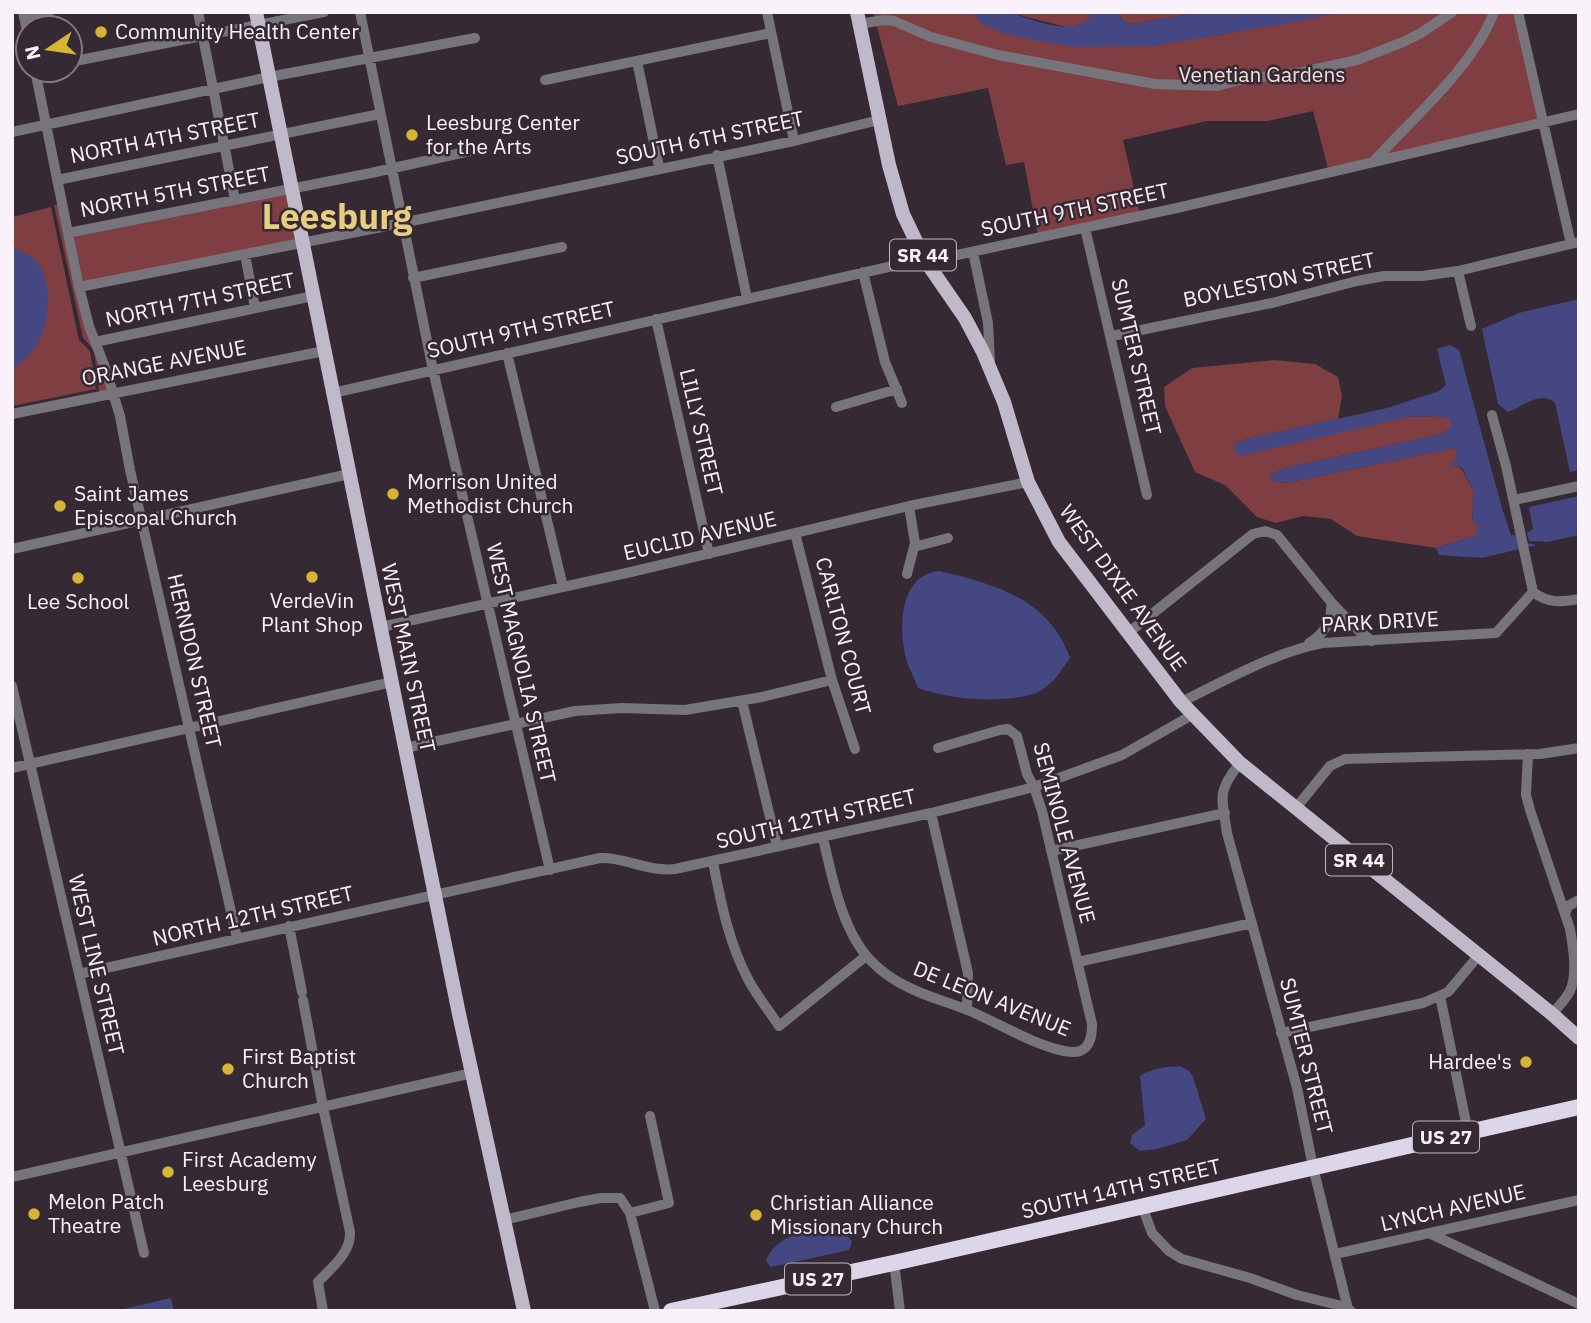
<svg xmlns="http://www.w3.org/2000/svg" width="1591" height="1323" viewBox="0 0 1591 1323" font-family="'IBM Plex Sans',sans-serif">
  <rect width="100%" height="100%" fill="#352934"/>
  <path fill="#7f3f42" d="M873 12H973L982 24 1213 36 1341 12H1516L1543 118 1329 172 1313 111 1268 121H1207L1123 140 1140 214 1038 236 1024 162 1006 165 988 88 898 106Z
    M1007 12H1093L1088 21 1070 28Z
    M1119 12H1203L1131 24 1122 20Z
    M287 193 295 240 83 282 74 237Z
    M61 204 112 393 99 391 94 350 83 338 54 205Z
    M51 207 79 340 90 351 96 389 12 406V217Z
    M1274 360 1315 364 1338 377 1342 396 1338 419 1254 437 1235 443V452L1408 417 1437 416 1451 419V428L1442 434 1289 467 1270 475 1272 481 1286 483 1454 448 1458 456 1451 464 1461 468 1474 491 1472 520 1477 523V535L1436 548 1357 536 1331 519 1303 516 1276 523 1257 517 1225 485 1195 472 1165 406 1164 387 1192 368Z"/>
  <path fill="#444782" d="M973 12C984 12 997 10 1007 12 1032 18 1076 42 1093 12H1119L1122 20 1131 24 1203 12H1341L1283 24 1153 46 1072 47 1009 35 982 24Z
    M12 248C20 251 30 254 36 261 54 283 50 323 36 346 30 356 21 363 12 369Z
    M1579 299V470L1570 472 1555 403C1543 390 1523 406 1508 412L1498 404 1482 329 1519 313Z
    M1450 345 1459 350 1502 508 1511 535 1524 536 1527 543 1537 545 1482 558 1439 555 1436 548 1477 535V523L1472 521 1474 491 1462 468 1450 464 1458 456 1454 448 1286 483 1272 481 1270 475 1289 467 1442 434 1451 428 1450 419 1437 416 1408 417 1240 456 1235 452V443L1254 437 1387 408 1439 391 1446 385 1437 349Z
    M1579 496V535L1548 542 1529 541 1527 533 1533 529 1529 507Z
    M939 571C995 584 1049 599 1070 658 1061 671 1051 687 1036 693 1003 704 951 700 918 688 915 679 910 671 907 662 898 631 898 575 939 571Z
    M1180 1066 1189 1071 1193 1077 1206 1119 1187 1140 1157 1149 1140 1151 1130 1143 1132 1135 1145 1125 1140 1076C1153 1068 1165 1067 1180 1066Z
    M825 1226 846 1233 852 1242 849 1250 771 1267 766 1261C774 1238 803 1230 825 1226Z
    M171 1298 174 1311H115Z"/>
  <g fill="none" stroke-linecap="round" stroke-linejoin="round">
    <path stroke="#77747b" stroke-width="10" d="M23 12 28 36
      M198 12 235 200
      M360 12 433 370 550 870
      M767 12 794 141
      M1518 12 1571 244
      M24 17 49 12
      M859 24 884 20 894 21 931 37 998 55 1155 84 1217 86 1244 79 1303 72 1357 60 1403 42 1421 33 1452 12
      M637 61 659 167
      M70 62 324 12
      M35 70 79 287 89 326 105 367 120 416 130 470 237 938
      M545 80 771 33
      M12 132 269 77 475 38
      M717 155 747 298
      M1374 161C1413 118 1474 66 1494 12
      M57 180 380 114
      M1085 228 1147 495
      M68 233 371 173 479 149
      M973 252 988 323 990 362
      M245 254 255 308
      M1458 271 1471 326
      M863 272 885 362 902 403
      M413 278 562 247
      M79 287 402 223 794 141 879 120
      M656 319 709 554
      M1112 336 1272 303 1357 281 1384 276H1422L1458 271 1579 242
      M95 342 313 296
      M507 353 563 587
      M333 393 906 263 943 258 1177 208 1579 114
      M836 407 897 389
      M12 414 324 351
      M1492 415 1506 466 1533 592
      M1514 500 1579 486
      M795 533 832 680 855 749
      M914 547 948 538
      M12 549 349 474
      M907 574 915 543 909 506
      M1533 592C1549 604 1561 602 1579 599
      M1331 602 1359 631 1372 641
      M381 627 631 572 909 506 1028 482
      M1128 633 1253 534 1265 531 1277 535 1331 602C1333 621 1324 634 1309 643
      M12 686 144 1253
      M742 701 777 846
      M1181 702C1226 680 1273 653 1322 643L1496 633 1533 592
      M405 748 575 711 622 708 685 710 762 697 832 680
      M1528 754 1526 795 1530 810 1570 929C1573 947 1578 973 1570 991 1566 999 1558 1007 1552 1014
      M1240 763C1216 793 1222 797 1227 833L1297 1088 1313 1167 1348 1309
      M12 768 392 682
      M1295 809 1330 766 1345 759 1540 754 1579 748
      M931 813 968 973 967 1010
      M823 838C832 877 842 931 871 961 881 971 893 980 906 986 926 997 949 1002 970 1011 1000 1024 1032 1044 1064 1051 1069 1052 1075 1053 1080 1051 1091 1047 1092 1034 1092 1024L1042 811 1034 787 1027 774 1017 736 1008 729 1000 730 938 748
      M1051 851 1225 813
      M713 862C721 903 729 944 749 981 758 997 769 1011 779 1026L866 956
      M1565 914 1568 906 1579 900
      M289 926 302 992
      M1078 962 1252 923
      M79 974 600 858C626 857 647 872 675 869L931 813 1034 787 1122 755 1192 715
      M1440 996 1468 1132
      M303 1000 323 1107 350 1232C351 1253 332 1267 318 1282L323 1311
      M1281 1033 1423 1003 1448 992 1479 955
      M12 1177 472 1073
      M1142 1206 1152 1233 1169 1251 1182 1259 1250 1278 1297 1295 1338 1305 1351 1311
      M630 1213 669 1203 650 1116
      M504 1220 579 1202 601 1198H620L630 1213 655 1311
      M1431 1234 1579 1304
      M1335 1254 1579 1200
      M894 1262 900 1311"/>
    <path stroke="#c0b9c9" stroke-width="14" d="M256 12 459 1014 524 1311
      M857 12 889 165 903 214 925 260 965 318 983 352 1004 402 1028 482 1059 542 1181 702 1240 763 1552 1014 1579 1038"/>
    <path stroke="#ddd5e8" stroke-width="16" d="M671 1311 907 1260 1579 1107"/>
  </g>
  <g fill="#d8b434" stroke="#352934" stroke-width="2.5">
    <circle cx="101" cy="32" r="7"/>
    <circle cx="412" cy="135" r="7"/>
    <circle cx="393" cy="494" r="7"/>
    <circle cx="60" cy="506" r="7"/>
    <circle cx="312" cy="577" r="7"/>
    <circle cx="78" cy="578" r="7"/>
    <circle cx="1526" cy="1062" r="7"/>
    <circle cx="228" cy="1069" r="7"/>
    <circle cx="168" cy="1172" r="7"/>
    <circle cx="34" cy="1214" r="7"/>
    <circle cx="756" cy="1215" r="7"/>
  </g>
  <g text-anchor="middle" stroke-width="5" stroke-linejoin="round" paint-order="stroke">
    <g fill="#352934" stroke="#bfb6bf" stroke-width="2">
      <rect x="890" y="239.5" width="66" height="31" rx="5"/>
      <rect x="1326" y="844.5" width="66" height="31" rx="5"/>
      <rect x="1413" y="1121.5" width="66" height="31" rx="5"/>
      <rect x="785" y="1263.5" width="66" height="31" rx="5"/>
    </g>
    <g font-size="19" font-weight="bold" fill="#faf2fa">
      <text x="923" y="262">SR 44</text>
      <text x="1359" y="867">SR 44</text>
      <text x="1446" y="1144">US 27</text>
      <text x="818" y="1286">US 27</text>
    </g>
    <g font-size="21" fill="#faf2fa" stroke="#352934" text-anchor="start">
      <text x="115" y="39">Community Health Center</text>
      <text x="426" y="130">Leesburg Center<tspan x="426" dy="24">for the Arts</tspan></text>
      <text x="407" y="489">Morrison United<tspan x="407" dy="24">Methodist Church</tspan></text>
      <text x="74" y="501">Saint James<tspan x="74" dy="24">Episcopal Church</tspan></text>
      <text x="312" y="608" text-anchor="middle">VerdeVin<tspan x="312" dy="24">Plant Shop</tspan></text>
      <text x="78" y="609" text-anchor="middle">Lee School</text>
      <text x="242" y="1064">First Baptist<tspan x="242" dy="24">Church</tspan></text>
      <text x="1512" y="1069" text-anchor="end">Hardee's</text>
      <text x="182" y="1167">First Academy<tspan x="182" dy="24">Leesburg</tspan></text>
      <text x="48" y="1209">Melon Patch<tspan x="48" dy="24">Theatre</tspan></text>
      <text x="770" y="1210">Christian Alliance<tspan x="770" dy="24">Missionary Church</tspan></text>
    </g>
    <g font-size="21" fill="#f4dddd" stroke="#352934">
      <text x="1262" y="82">Venetian Gardens</text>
    </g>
    <g font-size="21" fill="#faf2fa" stroke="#352934">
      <text transform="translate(165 138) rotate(-11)" y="7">NORTH 4TH STREET</text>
      <text transform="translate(710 138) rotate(-12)" y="7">SOUTH 6TH STREET</text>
      <text transform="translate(175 192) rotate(-11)" y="7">NORTH 5TH STREET</text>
      <text transform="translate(1075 210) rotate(-12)" y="7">SOUTH 9TH STREET</text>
      <text transform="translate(1279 280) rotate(-12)" y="7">BOYLESTON STREET</text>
      <text transform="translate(200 300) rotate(-12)" y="7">NORTH 7TH STREET</text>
      <text transform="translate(521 330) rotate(-13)" y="7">SOUTH 9TH STREET</text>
      <text transform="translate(1136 357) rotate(77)" y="7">SUMTER STREET</text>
      <text transform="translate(164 363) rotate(-11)" y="7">ORANGE AVENUE</text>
      <text transform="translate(701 432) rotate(77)" y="7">LILLY STREET</text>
      <text transform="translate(700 536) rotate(-13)" y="7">EUCLID AVENUE</text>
      <text transform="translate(1123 588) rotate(54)" y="7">WEST DIXIE AVENUE</text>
      <text transform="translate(1380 622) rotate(-3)" y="7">PARK DRIVE</text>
      <text transform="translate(843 636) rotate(75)" y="7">CARLTON COURT</text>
      <text transform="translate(408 658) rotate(78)" y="7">WEST MAIN STREET</text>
      <text transform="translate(194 661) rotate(77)" y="7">HERNDON STREET</text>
      <text transform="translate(521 663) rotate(77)" y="7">WEST MAGNOLIA STREET</text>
      <text transform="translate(816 819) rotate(-13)" y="7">SOUTH 12TH STREET</text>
      <text transform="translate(1064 833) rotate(75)" y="7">SEMINOLE AVENUE</text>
      <text transform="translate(253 916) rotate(-13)" y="7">NORTH 12TH STREET</text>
      <text transform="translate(96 965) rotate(77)" y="7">WEST LINE STREET</text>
      <text transform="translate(992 999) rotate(22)" y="7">DE LEON AVENUE</text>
      <text transform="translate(1306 1056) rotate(76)" y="7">SUMTER STREET</text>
      <text transform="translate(1121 1189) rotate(-13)" y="7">SOUTH 14TH STREET</text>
      <text transform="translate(1453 1208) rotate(-13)" y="7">LYNCH AVENUE</text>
    </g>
    <g font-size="35" font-weight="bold" fill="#e7ce81" stroke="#352934">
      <text x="337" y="229">Leesburg</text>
    </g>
  </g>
  <rect width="1591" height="1323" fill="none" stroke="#faf2fa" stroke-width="28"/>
  <g transform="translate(49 49) rotate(257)"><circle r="33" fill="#352934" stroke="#847983" stroke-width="2"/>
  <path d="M0-5L12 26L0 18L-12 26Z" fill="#d8b434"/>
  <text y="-10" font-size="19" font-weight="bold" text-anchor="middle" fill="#faf2fa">N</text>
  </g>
</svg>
